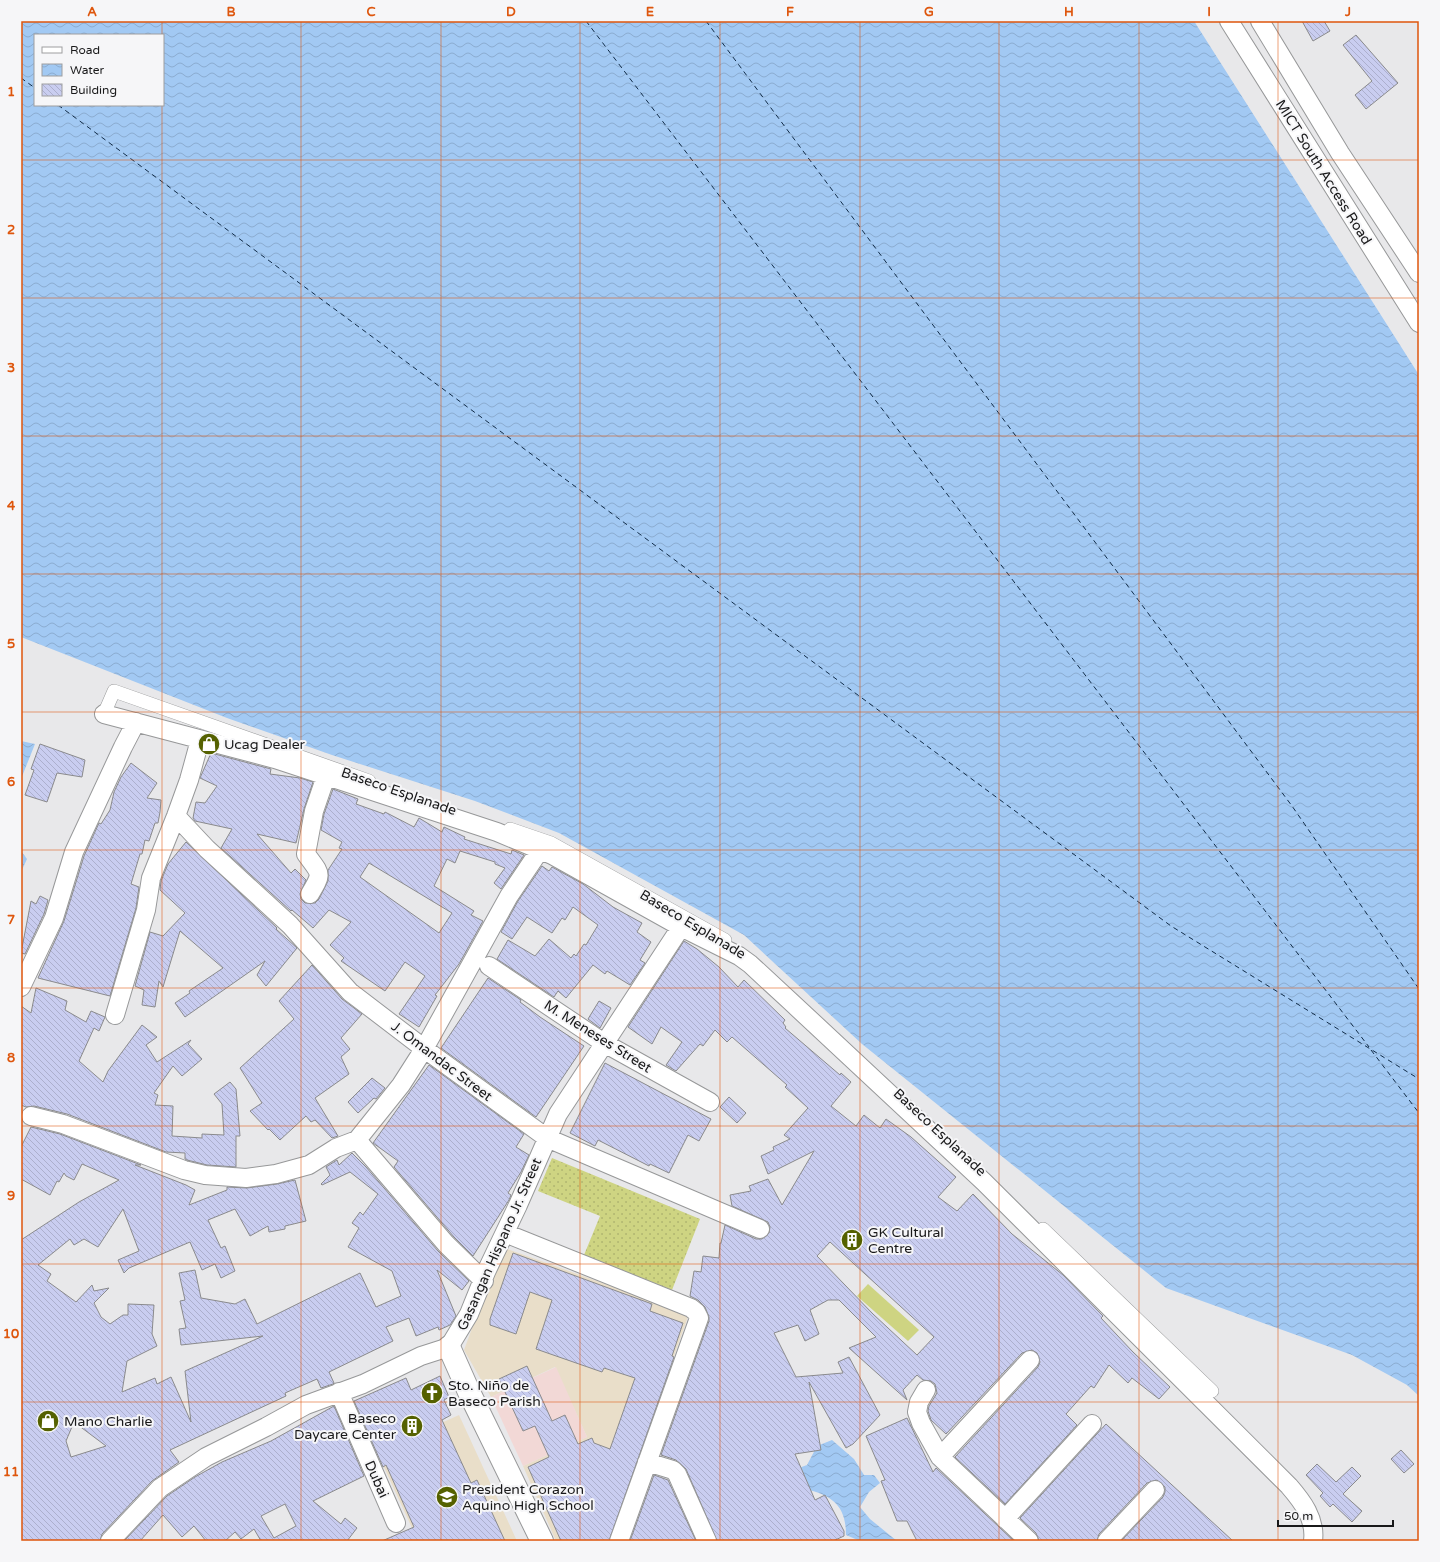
<svg xmlns="http://www.w3.org/2000/svg" width="1440" height="1562" viewBox="0 0 1440 1562" font-family="'Varela Round',sans-serif">
  <defs>
    <pattern id="grass-dots" width="8" height="8" patternUnits="userSpaceOnUse"><rect width="8" height="8" fill="#ced482"/><path d="M2 2h.1M6 6h.1" fill="none" stroke="#b0b570" stroke-width="1.8" stroke-linecap="round"/></pattern>
    <pattern id="water-waves" width="16" height="10" patternUnits="userSpaceOnUse"><rect width="16" height="10" fill="#a2c9f3"/><path d="M0 5q4-4 8 0t8 0" fill="none" stroke="#8bacd0"/></pattern>
    <pattern id="building-back-hatch" width="6" height="6" patternUnits="userSpaceOnUse"><rect width="6" height="6" fill="#c9cdf0"/><path d="M-1 5l2 2M0 0l6 6M5-1l2 2" fill="none" stroke="#acafcd"/></pattern>
  </defs>
  <rect width="100%" height="100%" fill="#e8e8ea"/>
  <path fill="#e9dec9" d="M502 1247 689 1314 608 1541H556L523 1466 587 1437 555 1367 491 1397 464 1350Z
    M459 1415 517 1541H418L377 1452Z"/>
  <path fill="#f2d8d6" d="M556 1367 587 1437 523 1466 491 1397Z"/>
  <path fill="url(#grass-dots)" d="M552 1158 700 1219 672 1290 584 1255 600 1216 538 1191Z"/>
  <path fill="#ced482" d="M868 1284 919 1330 908 1341 857 1296Z"/>
  <path fill="url(#water-waves)" fill-rule="evenodd" d="M21 21H1194L1419 375V1396L1407 1385 1352 1355 1166 1288 862 1044 744 935 559 833 475 801 332 755 227 718 21 637ZM35 35H163V105H35Z
    M21 741 35 744 21 779Z
    M21 851 27 859 21 872Z
    M832 1440 854 1459 864 1475H874L880 1483 869 1492 860 1507 870 1519 897 1541H860L846 1535C846 1506 833 1496 806 1489L796 1469 807 1465 817 1446Z"/>
  <g fill="none" stroke-linecap="round" stroke-linejoin="round">
    <path stroke="#112c48" stroke-width="1" stroke-dasharray="5 4" stroke-linecap="butt" d="M586 21 1369 1047
      M706 21 1292 806 1419 989
      M21 78 35 88
      M58 105 1171 926 1419 1079
      M1371 1050 1419 1113"/>
  </g>
  <path fill="url(#building-back-hatch)" stroke="#8a8a8c" fill-rule="evenodd" d="M1302 21H1324L1330 31 1313 41Z
    M1356 35 1398 83 1366 109 1355 95 1372 81 1343 45Z
    M40 744 85 760 82 777 57 773 47 802 25 795 34 770 31 769Z
    M211 753 271 769 270 774 300 778 313 782 304 809 296 843 257 834 291 873 295 869 306 880 300 894 301 899 305 903H315L319 899 328 881V870L342 849 339 848 342 842 321 830 324 814 333 789 358 799 356 804 384 814 385 812 414 827 419 818 442 832 444 827 465 837 464 839 511 854 512 850 524 855 501 889 494 883 505 868 495 864V862L460 851 455 863 447 859 434 886 474 911 471 915 483 921 459 964 435 995 437 996 419 1027 399 1014 425 976 405 962 385 991 341 961 344 958 330 945 351 922 329 910 313 928 292 910 291 911 221 848 232 829 195 821 193 818 196 802 205 803 217 786 200 778ZM369 863 452 913 439 933 360 877Z
    M131 763 157 783 147 798 161 800 160 812 158 823H155L149 841 145 840 142 854H140L131 884 139 887 136 908 110 996 38 978 64 921 84 856 99 823 101 824 110 810 114 792 121 777Z
    M186 842 277 928 276 929 297 948 266 986 257 975 265 961 185 1017 175 1003 190 993 189 991 223 968 180 931 163 987 159 981 155 1007 142 1005 144 990 135 986 150 932 163 936 185 913 160 890 161 881 168 864Z
    M542 866 549 871 552 867 583 884 613 907 642 923 637 932 651 942 640 960 645 963 630 985 607 971 605 974 593 965 566 998 558 991 554 997 497 959 508 940 535 956 549 939 571 958 574 954 576 956 584 944 586 945 598 925 573 907 565 920 562 918 552 933 527 917 512 939 501 932 518 901Z
    M40 896 48 900 44 914 25 954 21 953 31 901 36 904Z
    M684 941 697 949 719 967 738 987 744 980 785 1020 783 1023 786 1027 785 1028 840 1075 841 1073 851 1082 831 1106 856 1126 864 1115 880 1128 886 1119 911 1137 956 1177 938 1197 957 1211 973 1194 1012 1234 1063 1275 1103 1316 1101 1318 1133 1352 1170 1387 1159 1399 1132 1378 1128 1383 1109 1365 1094 1388 1091 1386 1066 1414 1077 1425 1005 1504 955 1457 1038 1367 1040 1362 1037 1353 1032 1350 1022 1353 946 1434 931 1420 928 1411 929 1406 937 1393 935 1384 931 1381 923 1380 917 1375 903 1390 907 1400 849 1348 876 1337 839 1300H828L810 1310 819 1334 805 1341 798 1325 774 1333 796 1377 843 1373 838 1362 849 1357 880 1415 853 1444 846 1448 809 1382 821 1450 795 1454 815 1500 825 1495 844 1531V1536L833 1541H717L686 1469 676 1460 661 1455 709 1321V1317L705 1307 698 1300 690 1296 694 1271 701 1272 703 1256 719 1258 720 1243H721L725 1225 756 1239H762L769 1233 770 1227 768 1222 732 1206 730 1195 751 1191 749 1186 768 1179 782 1205 814 1151 768 1174 761 1156 774 1150 773 1147 790 1139 784 1135 808 1108 785 1087 787 1085 732 1037 727 1042 715 1030 703 1046 700 1044 676 1071 666 1065 682 1042 661 1027 652 1044 628 1027ZM830 1242 934 1337 917 1355 873 1314 817 1256Z
    M312 965 342 999 362 1014 341 1038 350 1049 341 1057 349 1074 315 1098 338 1136 332 1138 315 1120 311 1122 306 1116 280 1140 269 1129 268 1130 250 1111 262 1103 240 1068 294 1019 279 1001Z
    M488 978 521 1000 520 1002 540 1017 584 1046 536 1117 441 1048Z
    M36 988 67 1001 65 1010 86 1022 91 1011 105 1017 99 1031 94 1028 79 1061 103 1082 108 1071 142 1025 157 1037 146 1045 157 1062 191 1040 188 1044 202 1059 182 1076 173 1066 154 1093 158 1095 155 1105 173 1106 172 1136 202 1138V1134L224 1135 222 1104 214 1094 230 1082 236 1089 240 1136H236V1167L207 1165 187 1160 185 1159V1153L166 1152 67 1114 34 1106 26 1107 21 1105V1006L31 1013Z
    M599 1001 611 1008 600 1028 588 1019Z
    M605 1063 711 1119 699 1141 688 1135 669 1173 650 1164 649 1166 598 1140 595 1146 570 1133Z
    M429 1065 524 1134 516 1147 529 1155 521 1172 508 1193 511 1195 509 1200 473 1256 454 1237 394 1167 398 1161 373 1143Z
    M372 1078 385 1088 376 1099 374 1098 358 1113 348 1102Z
    M729 1097 746 1113 737 1123 720 1107Z
    M31 1127 60 1134 141 1165H135L186 1185 195 1190 189 1205 227 1190V1187L247 1188 277 1184 295 1180 306 1221 285 1226V1229L269 1232 268 1226 250 1236 235 1209 208 1220 221 1248 225 1246 235 1271 221 1278 215 1264 202 1270 190 1242 129 1268 124 1273 118 1260 139 1251 123 1209 98 1247 84 1239 74 1245 70 1239 38 1265 51 1274 47 1281 76 1302 92 1285 94 1291 109 1288 94 1303 101 1317 110 1324 123 1315H128V1304L154 1305 152 1334 157 1346 127 1361 122 1392 155 1378 157 1384 171 1377 191 1422 185 1371 263 1336 181 1345 179 1329 186 1328 180 1301 185 1300 179 1273 195 1270 201 1298 235 1304 245 1299 257 1324 360 1273 376 1307 401 1296 392 1271 348 1247 359 1228 352 1223 360 1212 363 1215 378 1194 350 1172 322 1185 321 1184 330 1175 326 1167 337 1160 339 1165 352 1153 366 1167 438 1251 469 1281 462 1290 437 1270 456 1316 450 1325 439 1330 438 1327 416 1336 409 1318 386 1327 393 1341 329 1372 334 1383 333 1384 321 1388 317 1379 285 1393 286 1396 170 1450 179 1462 152 1481 102 1534 100 1541H21V1240L79 1202 119 1180 82 1164 74 1180 66 1176 64 1173 59 1182 57 1181 50 1195 21 1179V1147ZM74 1422 106 1446 71 1457 66 1441Z
    M513 1253 652 1304 650 1311 683 1323 672 1356 674 1357 609 1541H561L528 1467 549 1457 535 1426 523 1431 499 1379 527 1366 552 1421 565 1415 578 1444 592 1438 594 1443 610 1449 635 1378 604 1368 602 1372 536 1349 552 1300 530 1292 516 1334 490 1325V1319Z
    M440 1376 449 1397 444 1400 451 1415 442 1420 471 1483 477 1480 505 1541H382L414 1527 386 1465 383 1467 354 1401 406 1378 411 1390Z
    M334 1406 364 1476 313 1501 341 1524 345 1518 357 1528 347 1541H261L254 1529 241 1539 235 1532 225 1541H206L194 1526 182 1537 163 1515 140 1541H124L167 1496 195 1477 222 1462 271 1441ZM285 1504 296 1526 274 1538 261 1516Z
    M907 1418 933 1472 936 1468 1014 1541H917L907 1521H897L881 1481 885 1480 866 1436Z
    M1106 1424 1159 1473 1233 1541H1121L1163 1497 1165 1492V1487L1157 1480 1147 1483 1099 1534 1097 1541H1039L1036 1533 1020 1518Z
    M1401 1450 1414 1464 1404 1473 1391 1459Z
    M1317 1464 1336 1482 1352 1467 1361 1476 1343 1494 1362 1511 1352 1522 1333 1504 1330 1507 1320 1496 1323 1493 1306 1475Z
    M654 1475 668 1480 696 1541H630Z"/>
  <g fill="none" stroke-linecap="round" stroke-linejoin="round">
    <g stroke="#979899" stroke-width="14">
      <path id="pedestrian" d="M104 714 114 691 369 781
        M510 829 551 843 725 940
        M1043 1229 1212 1391"/>
    </g>
    <g stroke="#979899" stroke-width="20">
      <path id="minor" d="M1229 21 1419 323
        M1260 21 1340 153 1419 273
        M104 714 275 759 497 832 552 855 681 927 739 956 750 964 789 1000 984 1182 1289 1486C1302 1501 1316 1519 1313 1541
        M176 816 207 849 290 925 350 992 426 1050 547 1138 760 1229
        M310 894C323 872 321 875 306 854L314 811 326 776
        M489 966 604 1043 710 1102
        M21 987 54 918 74 852 123 747 136 722
        M115 1015 146 910 151 878 176 816 189 780 200 740
        M31 1116 63 1124 184 1170 205 1175 246 1178 276 1174 309 1165 336 1148 357 1140 401 1085 424 1049 509 896 540 850
        M357 1140 446 1244 484 1281
        M505 1233 691 1308 696 1312 699 1318 619 1541
        M926 1390 919 1402 917 1412 921 1423 940 1457 1029 1541
        M339 1392 396 1523
        M940 1457 1030 1360
        M647 1462 673 1470 677 1474 707 1541
        M1005 1519 1092 1424
        M110 1541 160 1488 206 1457 266 1427 306 1405 363 1384 421 1356 449 1347 469 1314 486 1272 518 1205 558 1114 681 927
        M1107 1541 1155 1490"/>
    </g>
    <g stroke="#979899" stroke-width="24">
      <path id="tertiary" d="M449 1347 469 1392 542 1541"/>
    </g>
    <use href="#pedestrian" stroke="#fff" stroke-width="13"/>
    <use href="#minor" stroke="#fff" stroke-width="18"/>
    <use href="#tertiary" stroke="#fff" stroke-width="22"/>
  </g>
  <path fill="none" stroke="#de560d" stroke-width="1" stroke-opacity="0.55" d="M162 21V35M301 21V1541M441 21V1541M580 21V1541M720 21V1541M860 21V1541M999 21V1541M1139 21V1541M1278 21V1541M162 105V1541M21 160H1419M21 298H1419M21 436H1419M21 574H1419M21 712H1419M21 850H1419M21 988H1419M21 1126H1419M21 1264H1419M21 1402H1419"/>
  <defs>
    <g id="shop-disc" transform="scale(1.15)"><circle r="9.5" fill="#556100" stroke="#f6f6f8"/><path d="M-5-2.5h2.3a2.7 3.5 0 0 1 5.4 0H5L5.5 6h-11ZM-1.5-2.5h3a1.5 2.3 0 0 0-3 0Z" fill="#fff"/></g>
    <g id="building-disc" transform="scale(1.15)"><circle r="9.5" fill="#556100" stroke="#f6f6f8"/><path d="M-4-6H4V6H1V3H-1V6H-4ZM-2.5-4.3h1.7v1.8h-1.7ZM.8-4.3h1.7v1.8H.8ZM-2.5-1h1.7V.8h-1.7ZM.8-1h1.7V.8H.8Z" fill="#fff"/></g>
    <g id="church-disc" transform="scale(1.15)"><circle r="9.5" fill="#556100" stroke="#f6f6f8"/><path d="M-1.2-6h2.4v3.5h3.3v2.4h-3.3V6h-2.4V-.1h-3.3v-2.4h3.3Z" fill="#fff"/></g>
    <g id="school-disc" transform="scale(1.15)"><circle r="9.5" fill="#556100" stroke="#f6f6f8"/><path d="M0-5L7-2L0 1L-7-2ZM-4 1L0 2.5L4 1V4Q0 6-4 4Z" fill="#fff"/></g>
  </defs>
  <g fill-rule="evenodd">
    <use href="#shop-disc" x="209" y="744"/>
    <use href="#building-disc" x="852" y="1240"/>
    <use href="#church-disc" x="432" y="1393"/>
    <use href="#shop-disc" x="48" y="1421"/>
    <use href="#building-disc" x="412" y="1426"/>
    <use href="#school-disc" x="447" y="1497"/>
  </g>
  <g text-anchor="middle" stroke-width="4" stroke-linejoin="round" paint-order="stroke">
    <g font-size="14" fill="#19191a" stroke="#f6f6f8">
      <text transform="translate(1324 172) rotate(58)" y="5">MICT South Access Road</text>
      <text transform="translate(399 791) rotate(19)" y="5">Baseco Esplanade</text>
      <text transform="translate(693 924) rotate(31)" y="5">Baseco Esplanade</text>
      <text transform="translate(598 1036) rotate(32)" y="5">M. Meneses Street</text>
      <text transform="translate(442 1061) rotate(37)" y="5">J. Omandac Street</text>
      <text transform="translate(940 1132) rotate(43)" y="5">Baseco Esplanade</text>
      <text transform="translate(499 1244) rotate(-66)" y="5">Gasangan Hispano Jr. Street</text>
      <text transform="translate(377 1479) rotate(66)" y="5">Dubai</text>
    </g>
    <g font-size="14" fill="#19191a" stroke="#f6f6f8" text-anchor="start">
      <text x="224" y="749">Ucag Dealer</text>
      <text x="868" y="1237">GK Cultural<tspan x="868" dy="16">Centre</tspan></text>
      <text x="448" y="1390">Sto. Niño de<tspan x="448" dy="16">Baseco Parish</tspan></text>
      <text x="396" y="1423" text-anchor="end">Baseco<tspan x="396" dy="16">Daycare Center</tspan></text>
      <text x="64" y="1426">Mano Charlie</text>
      <text x="462" y="1494">President Corazon<tspan x="462" dy="16">Aquino High School</tspan></text>
    </g>
  </g>
  <rect width="1440" height="1562" fill="none" stroke="#f6f6f8" stroke-width="44"/>
  <rect x="34" y="34" width="130" height="72" fill="#f6f6f8" stroke="#9e9e9f"/>
  <rect x="42" y="47" width="20" height="6" fill="#ffffff" stroke="#9e9e9f"/>
  <text x="70" y="54" font-size="12" fill="#19191a">Road</text>
  <rect x="42" y="64" width="20" height="12" fill="url(#water-waves)" stroke="#9e9e9f"/>
  <text x="70" y="74" font-size="12" fill="#19191a">Water</text>
  <rect x="42" y="84" width="20" height="12" fill="url(#building-back-hatch)" stroke="#9e9e9f"/>
  <text x="70" y="94" font-size="12" fill="#19191a">Building</text>
  <path d="M1278 1520v6h115v-6" fill="none" stroke="#19191a" stroke-width="2"/>
  <text x="1284" y="1520" font-size="12" fill="#19191a" stroke="#f6f6f8" stroke-width="3" paint-order="stroke">50 m</text>
  <rect x="22" y="22" width="1396" height="1518" fill="none" stroke="#de560d" stroke-width="1.5"/>
  <g font-size="13" text-anchor="middle" font-weight="bold" fill="#de560d">
    <text x="92" y="16">A</text>
    <text x="231" y="16">B</text>
    <text x="371" y="16">C</text>
    <text x="511" y="16">D</text>
    <text x="650" y="16">E</text>
    <text x="790" y="16">F</text>
    <text x="929" y="16">G</text>
    <text x="1069" y="16">H</text>
    <text x="1209" y="16">I</text>
    <text x="1348" y="16">J</text>
    <text x="11" y="96">1</text>
    <text x="11" y="234">2</text>
    <text x="11" y="372">3</text>
    <text x="11" y="510">4</text>
    <text x="11" y="648">5</text>
    <text x="11" y="786">6</text>
    <text x="11" y="924">7</text>
    <text x="11" y="1062">8</text>
    <text x="11" y="1200">9</text>
    <text x="11" y="1338">10</text>
    <text x="11" y="1476">11</text>
  </g>
</svg>
